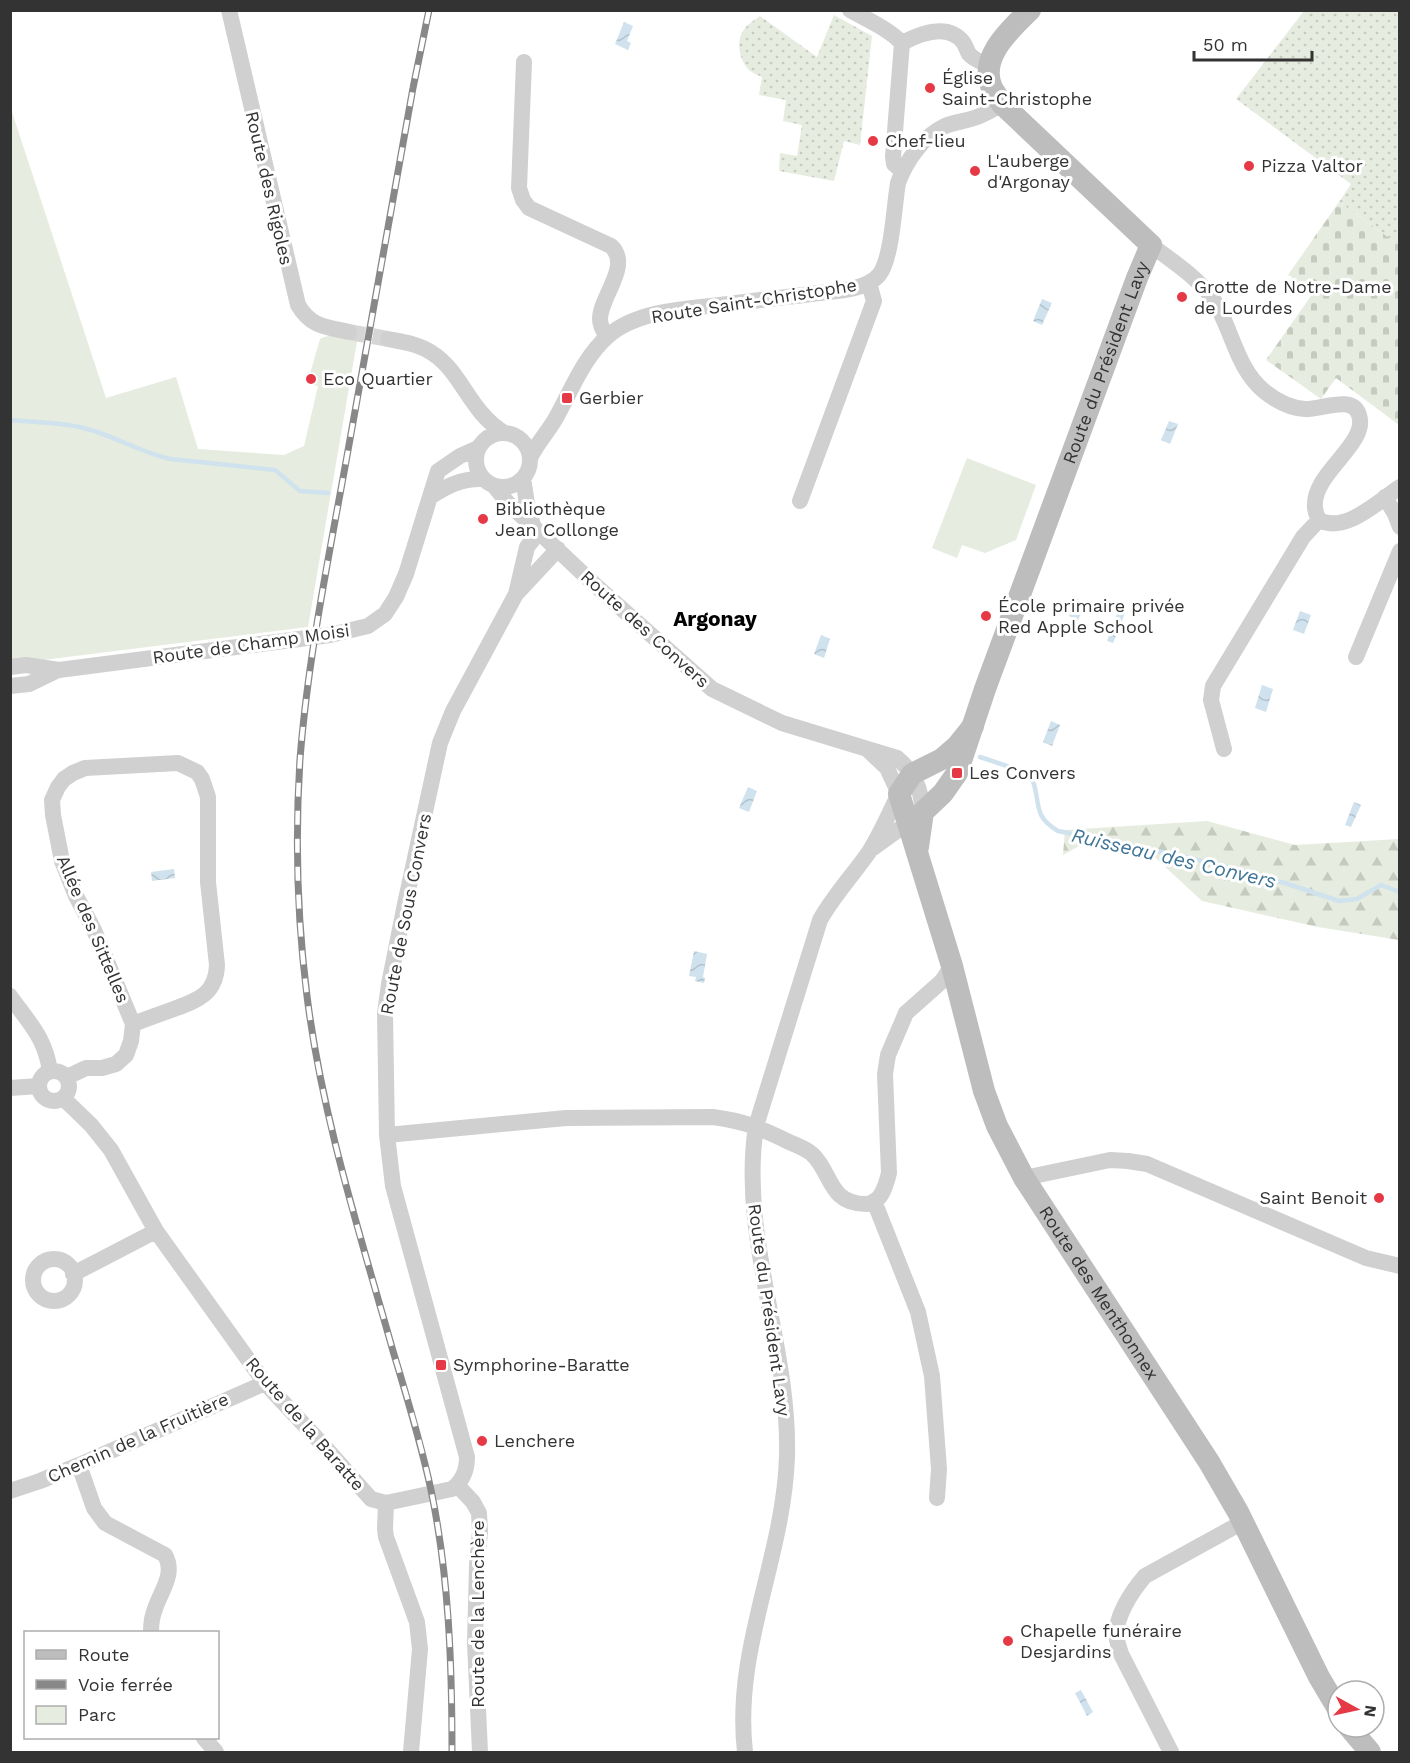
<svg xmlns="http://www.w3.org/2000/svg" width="1410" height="1763" viewBox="0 0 1410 1763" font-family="'Work Sans',sans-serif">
  <defs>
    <pattern id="grass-dots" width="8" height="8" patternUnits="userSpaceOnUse" patternTransform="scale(1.5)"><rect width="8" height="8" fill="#e6ecdf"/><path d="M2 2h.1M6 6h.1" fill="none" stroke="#c6cbc0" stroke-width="1.8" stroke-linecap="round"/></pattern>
    <pattern id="forest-firs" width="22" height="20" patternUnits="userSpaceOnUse" patternTransform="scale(1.5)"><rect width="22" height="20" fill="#e6ecdf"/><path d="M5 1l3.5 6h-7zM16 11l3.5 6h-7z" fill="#c6cbc0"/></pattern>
    <pattern id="cemetery-stones" width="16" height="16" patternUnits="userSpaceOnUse" patternTransform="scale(1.5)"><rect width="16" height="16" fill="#e6ecdf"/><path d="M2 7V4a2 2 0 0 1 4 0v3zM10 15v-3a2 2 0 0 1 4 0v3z" fill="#c6cbc0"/></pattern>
    <pattern id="water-waves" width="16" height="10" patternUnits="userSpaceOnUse" patternTransform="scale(1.5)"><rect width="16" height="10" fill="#cfe2ee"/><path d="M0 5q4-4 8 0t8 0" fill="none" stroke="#b2c2cd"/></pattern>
  </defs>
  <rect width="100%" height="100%" fill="#fff"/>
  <path fill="url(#grass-dots)" d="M1304 11H1399V245L1339 202 1351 184 1236 99Z
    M834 15 872 36 860 145 844 141 834 181 779 171 780 153 797 156 802 125 783 121 786 100 759 95 762 77C758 75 752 73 749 70 740 61 736 44 742 33 745 26 753 21 760 16L817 57Z"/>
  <path fill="url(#forest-firs)" d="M1207 821 1295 845 1399 839V940L1318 927 1202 901 1147 850 1093 838 1063 855 1065 830Z"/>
  <path fill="url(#cemetery-stones)" d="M1339 202 1399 245V425L1336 378 1321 399 1266 360 1311 296 1289 281 1292 277 1288 275Z"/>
  <path fill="#e6ecdf" d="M10 106 106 398 176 377 198 449 284 455 304 446 318 386 307 384 320 339C331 332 345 339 357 341L308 627 11 664Z
    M967 458 1036 485 1016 540 985 553 962 545 957 558 932 548Z"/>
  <path fill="url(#water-waves)" d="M624 22 633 26 627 41 631 43 628 50 615 44Z
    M1042 299 1052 303 1042 325 1033 321Z
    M1169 421 1178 424 1170 444 1161 440Z
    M1077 599 1086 603 1078 620 1069 616Z
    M1118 611 1125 613 1113 643 1107 641Z
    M1300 611 1311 615 1304 634 1293 630Z
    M821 635 830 639 824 658 814 654Z
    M1262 685 1273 689 1266 712 1255 708Z
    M1051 721 1060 725 1052 746 1043 742Z
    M748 787 757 791 749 812 739 808Z
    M1354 802 1361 805 1351 827 1345 825Z
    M174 869 175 878 152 881 151 872Z
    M694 951 707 954 703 977 705 978 704 983 695 981 696 977 689 976Z
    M1081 1690 1093 1712 1087 1716 1075 1693Z"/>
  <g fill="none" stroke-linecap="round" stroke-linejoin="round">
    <path stroke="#cfe2ee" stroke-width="4.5" d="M10 420C39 423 70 422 97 432 122 440 145 454 171 459L275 470 300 491 328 493
      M980 757 1013 768 1033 781C1041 806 1033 816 1058 831L1177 855 1240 870 1288 884 1339 901 1357 899 1381 885 1400 892"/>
    <path stroke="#d6d6d6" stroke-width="16" stroke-dasharray="16 8" stroke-linecap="butt" d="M349 332 388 339"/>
    <path stroke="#d0d0d0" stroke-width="16" d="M229 10 298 305C311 327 326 327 349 332
      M850 10C868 20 887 28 902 43L893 157 894 164 902 171
      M902 43C919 34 947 22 963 42 966 46 967 51 969 54 974 60 984 63 990 66
      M524 62 519 188 523 200 529 208 611 246C632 265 600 297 600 319 600 326 603 331 607 337
      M1151 245C1172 261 1197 277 1213 299 1232 328 1236 368 1264 391 1275 400 1290 408 1305 409 1320 410 1353 394 1359 415 1369 444 1312 473 1315 507 1315 511 1317 516 1319 520 1345 534 1379 501 1400 487
      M388 339C403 342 419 344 432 353 461 371 470 412 503 432
      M476 460a27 27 0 1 1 54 0a27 27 0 1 1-54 0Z
      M530 458C537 443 549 431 557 416 572 389 584 357 608 336 637 310 691 308 729 304 759 300 789 297 819 293 837 291 866 290 879 275 892 259 894 206 898 183 906 161 923 136 945 126 955 122 966 121 977 117 985 114 994 109 1002 104
      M523 478 527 504 533 525
      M494 486 508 503 595 585 712 689 782 723 897 758C915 773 921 789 923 812L873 848
      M430 497C447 486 462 478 483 479
      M1385 497 1395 514 1400 527
      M800 501 874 301 869 283
      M517 593 558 549
      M1356 657 1400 551
      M10 667 26 665 59 670 330 635 368 626 385 614 396 597 406 574 438 471 460 456 478 448
      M10 686 29 684 58 670
      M1224 749 1211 700 1213 686 1303 537 1319 520
      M10 996C29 1023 45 1037 50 1071
      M39 1086a15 15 0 1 1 30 0a15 15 0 1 1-30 0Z
      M67 1077 86 1068H102L116 1064 126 1055 131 1041 133 1024 94 930 76 896 62 861 53 815 52 800 58 787 64 779 73 773 85 768 178 763 197 772 202 779 208 797V882L217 965C216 994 198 1000 174 1009 160 1014 146 1019 133 1024
      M10 1088 39 1086
      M63 1098 91 1125 111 1150 156 1231 265 1383 324 1446 371 1499 386 1503 385 1529 386 1537 417 1622 420 1649 411 1752
      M387 1135 566 1118 713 1117C744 1121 760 1128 787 1141 795 1145 805 1148 812 1154 832 1172 828 1204 866 1204 881 1204 886 1185 889 1173L885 1074 888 1055 906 1013 942 981 952 966
      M1024 1178 1110 1160 1128 1161 1147 1164 1366 1258 1400 1266
      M874 1201 918 1312 932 1376 939 1469 937 1498
      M33 1280a21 21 0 1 1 42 0a21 21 0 1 1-42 0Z
      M73 1274 156 1231
      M79 1465 94 1508 105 1523 165 1555C176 1574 160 1592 155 1609 152 1616 151 1625 151 1632
      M457 1485 473 1502 479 1513 480 1531 477 1565 475 1643 480 1752
      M10 1491 40 1481 79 1465 265 1383
      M386 1503 452 1489C463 1481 467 1470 467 1457L393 1186 387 1135 385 1013 389 984 405 904 440 743 453 711 516 594 527 547 539 532
      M204 1738 216 1752
      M745 1752C733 1649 784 1558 787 1456 790 1345 739 1238 756 1126L820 920C834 895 853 875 869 852 881 833 889 813 899 794L887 768 868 750
      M1171 1752 1121 1654C1120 1650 1118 1645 1117 1640 1113 1619 1132 1591 1145 1576L1243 1522"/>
    <g stroke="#bdbdbd" stroke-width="22">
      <path id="s1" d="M973 726 957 746 942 759 912 774 899 794 952 966 984 1091 997 1126 1024 1178 1209 1462 1238 1512 1319 1677 1338 1709"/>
      <path id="s2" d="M918 847 923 812 943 793 957 773 985 689 1137 278 1151 245 1002 104C999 99 995 93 992 88 978 57 1011 29 1030 10"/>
      <path d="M1349 1727 1370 1752"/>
    </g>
    <g stroke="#888" stroke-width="7">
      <path id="rail" d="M429 10 413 88C391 211 369 334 347 456 329 556 308 657 300 759 295 838 297 917 307 996 322 1117 360 1234 393 1351 407 1397 421 1443 431 1490 449 1576 452 1665 452 1752"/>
    </g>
    <use href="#rail" stroke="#fff" stroke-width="4.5" stroke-dasharray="14" stroke-linecap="butt"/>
  </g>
  <g fill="#e63946" stroke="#fff" stroke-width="2">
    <circle cx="930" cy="88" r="6"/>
    <circle cx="873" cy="141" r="6"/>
    <circle cx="1249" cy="166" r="6"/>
    <circle cx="975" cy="171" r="6"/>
    <circle cx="1182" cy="297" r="6"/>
    <circle cx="311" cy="379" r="6"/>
    <rect x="561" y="392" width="12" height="12" rx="3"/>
    <circle cx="483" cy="519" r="6"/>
    <circle cx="986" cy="616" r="6"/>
    <rect x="951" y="767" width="12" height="12" rx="3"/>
    <circle cx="1379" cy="1198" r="6"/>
    <rect x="435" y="1359" width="12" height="12" rx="3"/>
    <circle cx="482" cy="1441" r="6"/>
    <circle cx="1008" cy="1641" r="6"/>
  </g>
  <g text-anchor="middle" stroke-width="6" stroke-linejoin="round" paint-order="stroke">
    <g font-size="18" fill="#333" stroke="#fff" text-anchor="start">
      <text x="942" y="84">Église<tspan x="942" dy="21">Saint-Christophe</tspan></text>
      <text x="885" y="147">Chef-lieu</text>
      <text x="987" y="167">L'auberge<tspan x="987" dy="21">d'Argonay</tspan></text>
      <text x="1261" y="172">Pizza Valtor</text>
      <text x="1194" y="293">Grotte de Notre-Dame<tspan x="1194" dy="21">de Lourdes</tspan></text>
      <text x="323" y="385">Eco Quartier</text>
      <text x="579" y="404">Gerbier</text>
      <text x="495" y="515">Bibliothèque<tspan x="495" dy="21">Jean Collonge</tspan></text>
      <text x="998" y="612">École primaire privée<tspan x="998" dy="21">Red Apple School</tspan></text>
      <text x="969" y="779">Les Convers</text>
      <text x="1367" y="1204" text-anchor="end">Saint Benoit</text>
      <text x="453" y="1371">Symphorine-Baratte</text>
      <text x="494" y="1447">Lenchere</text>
      <text x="1020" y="1637">Chapelle funéraire<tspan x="1020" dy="21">Desjardins</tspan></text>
    </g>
    <g font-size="18" fill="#333" stroke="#fff">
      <text transform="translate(269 188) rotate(77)" y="6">Route des Rigoles</text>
      <text transform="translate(754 301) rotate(-9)" y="6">Route Saint-Christophe</text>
      <text dy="6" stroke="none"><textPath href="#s2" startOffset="524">Route du Président Lavy</textPath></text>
      <text transform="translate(645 629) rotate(42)" y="6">Route des Convers</text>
      <text transform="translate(251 644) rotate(-8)" y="6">Route de Champ Moisi</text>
      <text transform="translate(406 914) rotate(-79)" y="6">Route de Sous Convers</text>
      <text transform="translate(93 929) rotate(67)" y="6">Allée des Sittelles</text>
      <text dy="6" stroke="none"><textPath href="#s1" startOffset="645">Route des Menthonnex</textPath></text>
      <text transform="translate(769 1310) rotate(82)" y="6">Route du Président Lavy</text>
      <text transform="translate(305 1424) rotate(49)" y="6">Route de la Baratte</text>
      <text transform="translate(138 1438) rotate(-24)" y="6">Chemin de la Fruitière</text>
      <text transform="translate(478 1614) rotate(-90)" y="6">Route de la Lenchère</text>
    </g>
    <g font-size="20" font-style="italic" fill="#3f7597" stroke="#fff">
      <text transform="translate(1174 858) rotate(13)" y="7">Ruisseau des Convers</text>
    </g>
    <g font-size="21" font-weight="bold" fill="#000" stroke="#fff">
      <text x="715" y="626">Argonay</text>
    </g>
  </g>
  <rect width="1410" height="1763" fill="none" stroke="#333333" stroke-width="24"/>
  <rect x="24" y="1631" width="195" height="108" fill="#ffffff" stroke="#adadad" stroke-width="1.5"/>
  <rect x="36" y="1650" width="30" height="9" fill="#bdbdbd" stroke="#adadad" stroke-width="1.5"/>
  <text x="78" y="1661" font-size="18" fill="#333333">Route</text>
  <rect x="36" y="1680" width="30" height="9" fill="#888888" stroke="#adadad" stroke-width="1.5"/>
  <text x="78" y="1691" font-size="18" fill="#333333">Voie ferrée</text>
  <rect x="36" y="1706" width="30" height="18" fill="#e6ecdf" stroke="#adadad" stroke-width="1.5"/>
  <text x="78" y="1721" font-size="18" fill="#333333">Parc</text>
  <g transform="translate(1356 1709) rotate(98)"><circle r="28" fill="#ffffff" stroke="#adadad" stroke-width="1.5"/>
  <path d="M0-4.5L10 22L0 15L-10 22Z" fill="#e63946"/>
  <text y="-9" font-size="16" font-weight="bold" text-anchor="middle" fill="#333333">N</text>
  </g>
  <path d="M1194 51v9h118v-9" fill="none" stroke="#333333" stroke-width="3"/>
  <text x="1203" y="51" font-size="18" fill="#333333" stroke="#ffffff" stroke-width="4.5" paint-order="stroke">50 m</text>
</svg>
